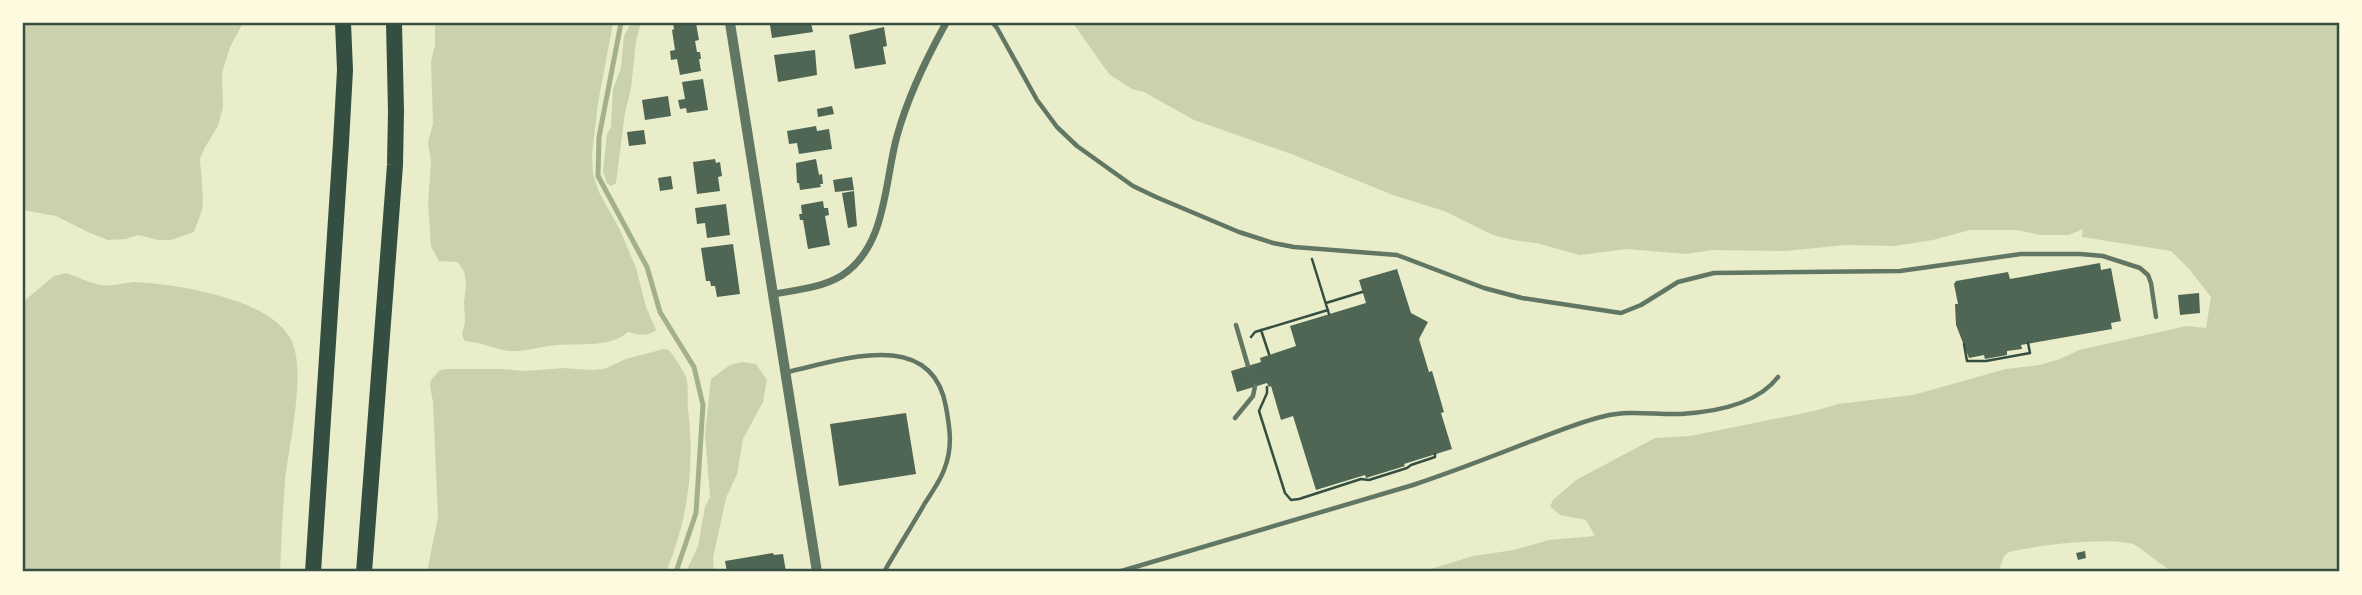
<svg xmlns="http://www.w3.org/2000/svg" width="2362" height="595" viewBox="0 0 2362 595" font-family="'IBM Plex Sans',sans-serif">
  <rect width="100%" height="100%" fill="#e9edc9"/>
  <path fill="#cad2ad" d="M23 23H243L230 47 222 73 223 107 218 126 205 147 200 159 203 198 202 210 194 232 171 240H158L138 235 126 239 108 240 90 233 56 216 23 210Z
    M435 23H613L598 103 592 154 593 174 599 192 620 230 636 268 646 307 656 330C647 337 638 335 628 332 610 348 580 343 558 345 541 346 526 352 508 351 495 349 481 342 465 341 459 332 465 330 465 320 465 315 464 309 464 303 465 288 470 274 457 262L439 261 431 246 428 203 431 162 428 142 433 124 431 61 435 45Z
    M631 23H641L636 41 631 89 625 112 616 183 611 186 607 183 603 171 607 134 611 127 613 89 621 68 624 36Z
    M1073 23H2339V572H2172C2166 568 2137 545 2133 544 2106 537 2037 545 2009 552L2004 556 1998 572H1421L1473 556 1514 550 1549 540 1595 536 1586 520 1560 515 1550 506 1553 500 1576 480 1655 438 1690 436 1814 411 1838 404 1913 395 2006 369 2040 365 2060 359 2079 350 2186 326 2206 328 2211 297 2190 270 2171 251 2082 237 2083 229 2069 235H2041L2016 230H1970L1933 240 1894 246 1845 245 1785 251 1712 250 1686 254 1627 249 1580 255 1536 243 1513 240 1493 235 1444 211 1393 195 1294 155 1194 120 1144 92 1132 89 1109 74Z
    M66 273C78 277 89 283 101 285 113 287 122 283 133 282 148 282 176 286 191 289 223 296 270 307 289 336 309 366 288 447 285 482 283 512 281 542 280 572H23V302L54 276Z
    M664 349 669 350C675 358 682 368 686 377 689 388 687 398 688 409 695 465 688 520 666 572H427L438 517 433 402 430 386 431 380 439 371 445 369H501L525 371 564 368 592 370 604 369 626 359Z
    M742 362 756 364 767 380 763 402 743 439 737 474 726 498 713 558 714 572H686L698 546 705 507 710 497 705 434 711 379 730 365Z"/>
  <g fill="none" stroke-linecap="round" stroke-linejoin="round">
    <path stroke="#a3b18a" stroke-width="5" d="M621 23 599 137 598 176 647 267 660 312 694 367 703 405 696 513 676 572"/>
  </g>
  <path fill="#4f6655" d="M673 23H696L699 40 695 41 697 52H700L701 59H699L701 71 680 75 677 59 671 60 670 51 675 50 672 30 674 29Z
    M779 23H811L813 32 772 38 770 25Z
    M884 27 887 46 883 47 886 64 855 69 849 35Z
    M815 50 817 75 778 82 774 55Z
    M703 79 708 110 687 113 686 108 680 109 678 100 685 99 682 82Z
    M668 96 671 116 645 120 642 100Z
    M832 106 834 114 818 117 817 109Z
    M816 126 817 131 829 129 832 149 799 154 797 143 789 144 787 131Z
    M644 130 646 144 629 146 627 132Z
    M715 159 716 163 720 162 722 176 718 177 720 191 697 194 693 162Z
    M816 159 819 175 822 174 823 184H820L821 187 800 190 799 183H797L796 163Z
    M671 176 673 189 660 191 658 178Z
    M852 177 854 190 835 192 833 180Z
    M854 191 857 226 848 228 842 193Z
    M823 201 824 208H828L829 215 825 216 830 245 808 249 803 220H800L799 214H802L801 205Z
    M726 204 730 235 707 238 705 223 697 224 695 208Z
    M733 244 740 294 717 297 715 286H711L710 281H706L701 248Z
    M2100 263 2101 270 2111 268 2121 321 2111 323 2112 329 2021 345 2022 349 2007 351V355L1985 359 1984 355 1969 358 1956 325 1955 304H1958L1954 284 1956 281 2008 272 2010 279Z
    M1397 269 1411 313 1428 322 1419 339 1429 372 1432 371 1444 412 1441 413 1452 449 1404 464 1405 466 1366 478 1365 475 1316 490 1293 416 1281 420 1271 386 1269 387 1267 383 1237 392 1231 371 1261 362 1260 358 1296 346 1290 326 1366 303 1359 280Z
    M2199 293 2200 313 2180 315 2178 295Z
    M906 413 916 474 839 486 830 424Z
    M2085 551 2086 558 2078 560 2076 553Z
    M773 553 774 555 783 554 786 572H727L725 561Z"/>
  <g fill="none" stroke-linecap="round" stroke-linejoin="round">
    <path stroke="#344e41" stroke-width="2.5" d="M1312 259 1329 314
      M1326 303 1362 292
      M1261 330 1269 354
      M1251 337 1255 332 1328 310
      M1964 344 1967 361H1986L2030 353 2028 343
      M1267 387V393L1259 411 1285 493 1291 500 1299 499 1361 479 1369 480 1407 468 1411 465 1435 457V454"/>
    <path stroke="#617663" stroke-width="4.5" d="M993 23 997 28 1037 100 1057 127 1077 146 1133 186 1156 197 1239 232 1273 243 1294 247 1397 255 1484 288 1522 298 1621 313 1641 305 1678 282 1714 273 1900 271 2021 254H2080L2103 256 2140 268 2148 275 2151 283 2156 317
      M1236 325 1248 366
      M787 372C839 361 932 326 946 407 950 429 953 448 944 470 940 481 932 492 925 503 912 526 897 549 884 572
      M1235 418 1253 396 1255 386
      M1118 572 1413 485C1452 472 1491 457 1529 442 1554 433 1579 422 1605 416 1630 410 1656 415 1681 414 1713 412 1757 405 1778 377"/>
    <path stroke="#617663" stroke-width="7" d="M774 294C796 290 821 288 841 276 887 247 884 183 897 136 908 96 926 59 946 23"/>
    <path stroke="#617663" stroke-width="10" d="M730 23 817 572"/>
    <path stroke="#344e41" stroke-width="16" d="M313 572 341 143 345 70 343 23
      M364 572 395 165 396 111 394 23"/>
  </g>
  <rect width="2362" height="595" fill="none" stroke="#fefae0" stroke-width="49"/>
  <rect x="24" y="24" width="2314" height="546" fill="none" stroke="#344e41" stroke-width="2.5"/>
</svg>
